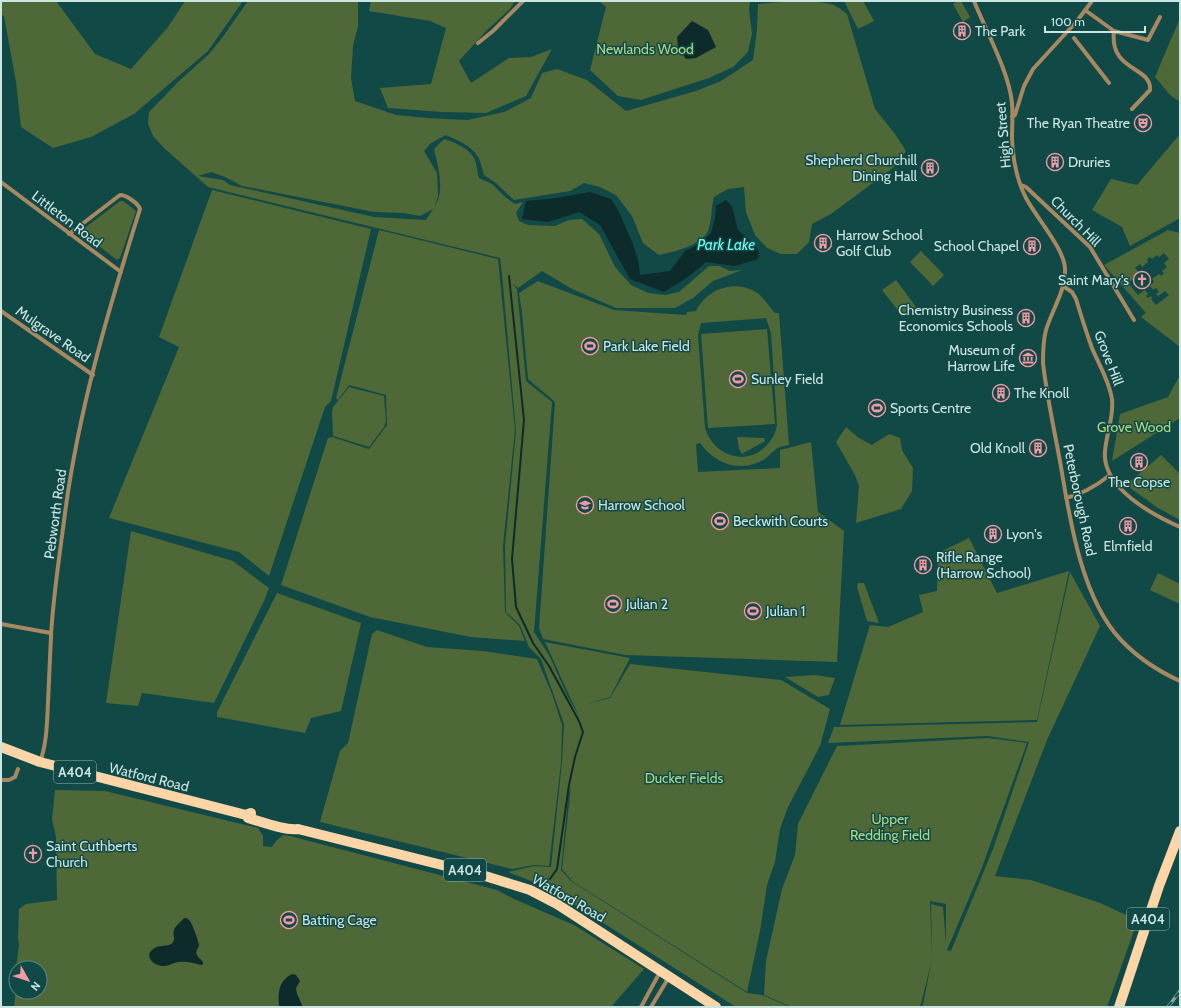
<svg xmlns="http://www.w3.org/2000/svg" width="1181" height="1008" viewBox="0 0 1181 1008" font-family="Cabin,sans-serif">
  <rect width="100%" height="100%" fill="#114946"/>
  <path fill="#4f6838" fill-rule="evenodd" d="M1 1H56L95 54 131 69 168 27 185 1H243L208 51 134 114 91 137 53 148 21 127 16 82 4 16 1 14Z
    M248 1H358V26L353 46 351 78 355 101 396 115 427 118 467 120 504 112 531 98 542 73 557 69 587 80 626 111 696 91 721 81 753 60 757 30 758 4C775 2 817 0 831 4 837 6 842 10 847 14L875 109 895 134 906 151 898 163 889 171 831 214 812 224 809 242 797 254H781L767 248 755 235 746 212 744 187 728 189 714 197C711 208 712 221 708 231 701 246 673 252 659 255L643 243 632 216 616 195 600 187 584 183 570 191 514 200 496 183 484 175C482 169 481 162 478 157 472 146 457 140 446 135L431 143 424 151 437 173 438 196 435 206C445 190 438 165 434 149L444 139C454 142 469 148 474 158 477 164 477 172 479 178L492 184 504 196 515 204 523 202 516 213 519 221 528 225 555 226 569 220 582 219 599 234 615 267 631 285 648 293 665 295 679 292 709 266H719L730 271 742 270 713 281 693 298 675 308H616L572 289 542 271 518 288 512 284 517 289 526 381 552 402 534 632 549 655 567 695 579 716 564 684 545 642 630 658 610 697 587 704 610 698 630 664 781 680 830 709 820 746 788 807 780 829 775 862 767 885 760 931 747 992 572 881 562 869 571 786 568 798 561 870 571 881 747 993 762 995 790 1007H736L559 895 541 885 508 872 534 866 551 867 562 762 564 724 541 659 529 647 520 625 506 612 505 546 516 431 502 274 500 258 208 187 164 148 153 136 148 124 149 112 178 82 209 54 222 38ZM211 172 225 177 242 186 374 212 403 213 420 216 433 209 426 220 374 217 230 185 223 180 198 176Z
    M371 1H515L509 10 486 31 459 61 471 83 509 58 531 57 552 49 526 96 486 113 442 112 388 108 380 88 431 84 446 28 430 21 369 11Z
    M599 1H750L749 10 752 34 748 52 733 67 709 78 641 100 618 96 590 70 606 7Z
    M844 1H863L874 21 858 29Z
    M958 1H961L970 17 963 22 953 4Z
    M1180 18V102L1170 95 1155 77Z
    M1180 134V218L1130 246 1122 227 1092 210 1111 179 1137 185Z
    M212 190 371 229 331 401 325 407 269 576 239 552 109 518 179 347 159 337Z
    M120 201H123L136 211 120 258 117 260 82 233V230Z
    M379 230 498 259 515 430 503 546 505 612 519 626 525 641 471 637 370 617 281 585 328 438 332 437 369 449 387 425 386 395 349 385 338 400 336 398Z
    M1168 230 1180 233V347L1141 317 1146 313 1104 265ZM1164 253 1169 259 1164 263 1167 267 1162 271 1164 273 1161 276 1159 274 1152 279 1154 282 1150 286 1153 290 1156 288 1159 292 1156 294 1158 296 1165 291 1169 295 1156 305 1151 299 1152 298 1151 296 1148 298 1146 296 1148 294 1145 290 1138 295 1128 283 1140 274 1135 268 1140 264 1142 267 1148 262 1147 259 1150 257 1152 259 1157 255 1159 257Z
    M921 251 944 275 933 286 910 262Z
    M896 280 916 307 903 317 882 290Z
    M538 281 614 310 686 315 687 312 696 311C707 288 737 278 759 294 765 300 770 307 775 313H779L789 445C786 446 782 446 780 447 775 448 769 457 763 460 740 473 715 464 700 443L696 444 698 472 780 468V450L811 442 818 512 844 531 837 662 625 655 543 639 539 628 555 402 528 379 522 312 519 293ZM766 318 771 333 777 425C776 430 774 436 771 440 752 468 715 459 705 428L698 335 701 323Z
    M767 329 775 424 708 428 701 334Z
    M1180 375V418L1112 461 1120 414 1168 397Z
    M349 387 384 396 386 421 384 427 369 447 333 436 332 412 333 407Z
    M846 427 859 438 872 445 889 434 900 438 902 450 913 468 912 491 901 509 856 523 859 486 855 475 836 442Z
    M737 437 764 438 765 441 742 454 739 449Z
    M1161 455 1180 474V520L1158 508 1126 485Z
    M131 531 233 561 269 588 264 601 214 703 142 693 138 706 106 703Z
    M969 538 997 593 1069 571 1037 720 840 725 870 625 888 627 923 612 919 595 937 591 938 553Z
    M1070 572 1100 626 1047 740 995 876 1031 880 1100 903 1139 921 1138 925H1136L1107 1007H921L923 1005 932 958 931 904 943 907 946 943V904L930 901 932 959 921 1004 919 1007H792L764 995 766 961 782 889 795 855 798 824 837 746 988 738 1027 743 981 870 947 950 951 951 993 849 1029 742 987 736 828 743 834 727 1037 722Z
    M1158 573 1180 584V604L1150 590Z
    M858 583H864L879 623 867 621 857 587Z
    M277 593 361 623 341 711 311 718 305 733 217 717V712Z
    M377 630 427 647 483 651 537 659 552 694 562 725 561 763 549 866 534 865 512 869 320 822 340 751 348 743 372 634Z
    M815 675 835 678 829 695 818 697 785 677Z
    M55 790 105 791 258 828 263 836V846L272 847 276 841 283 835 290 836 497 890 514 899 574 925 644 969 611 1007H14L16 989V992H40V968H16L19 945 18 937 19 909 26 904 57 900 56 837 52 819Z"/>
  <path fill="#0d2b2a" d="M692 21 708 30 716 47 696 58 686 59 678 48 677 37Z
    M590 192 611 199 619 212 633 244 638 260 640 275 670 271 685 251 699 244 711 233 715 219 716 206 726 200 732 206 738 230 754 244 759 252 758 259 735 266 706 262 688 277 664 292 630 279 600 225 579 212 548 222 522 219 526 201 557 198Z
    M184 918C187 918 187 918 190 921 192 924 199 941 199 946 198 949 195 951 197 955 198 958 201 959 203 962V964L201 965C194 963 185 961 179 962 174 962 169 966 164 966 156 966 145 959 151 951 158 943 170 948 173 942 176 938 172 935 174 930 175 926 181 922 184 918Z
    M292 974 296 975 300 981 296 988 297 994 303 1007H279C278 993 278 981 292 974Z"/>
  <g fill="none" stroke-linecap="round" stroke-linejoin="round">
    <path stroke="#0d2b2a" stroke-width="2" d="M509 276 524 420 512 559 516 607 533 643 549 666 579 721 583 732 575 757 569 785 557 869 550 879"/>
    <path stroke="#a88861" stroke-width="4" d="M974 1C986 31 1009 72 1012 103 1013 115 1012 127 1012 139 1013 159 1017 181 1026 198 1036 217 1065 250 1065 269 1066 290 1052 310 1046 330 1043 341 1043 352 1043 363 1047 398 1055 433 1061 467 1070 521 1082 599 1121 640 1138 658 1158 671 1180 681
      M1085 10 1114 31C1109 72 1152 66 1150 90L1132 109
      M1114 31 1148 40 1160 17
      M1074 38 1109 83
      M478 43 493 31 523 1
      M1012 117 1015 115 1024 86 1033 69 1077 21 1092 1
      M1 182 121 272
      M1021 185 1026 187 1090 247 1134 320
      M1063 286 1072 292 1076 299C1081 315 1086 332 1092 348 1099 365 1109 380 1112 399 1114 418 1106 434 1105 452 1102 488 1153 515 1180 527
      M1 311 93 375
      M1066 498C1083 494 1096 486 1110 475
      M1 624 51 633
      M40 762C47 743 47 722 48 702 49 680 50 658 51 636 53 598 59 559 64 521 77 415 108 311 140 209 138 203 126 195 120 195L69 234
      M1 780H9L15 777 18 769
      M641 1007 660 972
      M651 1007 669 977"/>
    <path stroke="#fdd5a6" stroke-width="10" d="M1 747 40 762 246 815 251 813
      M246 815 248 818C262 822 285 831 298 829L482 875 530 890 557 904 716 1007
      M1119 1007 1159 886 1180 831"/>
    <g stroke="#7ea5a2" stroke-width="3.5">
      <path id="rail" d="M1168 1007 1180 991"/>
    </g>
    <use href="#rail" stroke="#114946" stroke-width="2" stroke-dasharray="6" stroke-linecap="butt"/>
  </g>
  <defs>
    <g id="building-ring" transform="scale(0.9)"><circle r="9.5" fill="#114946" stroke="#f49aa6" stroke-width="1.5"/><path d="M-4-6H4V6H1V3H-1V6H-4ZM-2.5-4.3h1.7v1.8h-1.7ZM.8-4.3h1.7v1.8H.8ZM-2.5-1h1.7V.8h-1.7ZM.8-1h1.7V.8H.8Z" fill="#f49aa6"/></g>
    <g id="theatre-ring" transform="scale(0.9)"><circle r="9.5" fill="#114946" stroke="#f49aa6" stroke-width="1.5"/><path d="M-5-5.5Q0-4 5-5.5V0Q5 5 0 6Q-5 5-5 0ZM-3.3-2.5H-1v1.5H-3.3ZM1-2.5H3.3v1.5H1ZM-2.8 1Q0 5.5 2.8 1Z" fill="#f49aa6"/></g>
    <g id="church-ring" transform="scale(0.9)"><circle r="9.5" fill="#114946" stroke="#f49aa6" stroke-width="1.5"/><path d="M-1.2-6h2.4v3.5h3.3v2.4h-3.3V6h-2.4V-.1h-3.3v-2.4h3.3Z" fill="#f49aa6"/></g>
    <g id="stadium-ring" transform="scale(0.9)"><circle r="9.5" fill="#114946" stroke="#f49aa6" stroke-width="1.5"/><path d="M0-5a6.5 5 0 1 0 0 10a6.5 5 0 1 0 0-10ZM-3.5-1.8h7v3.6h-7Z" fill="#f49aa6"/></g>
    <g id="museum-ring" transform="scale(0.9)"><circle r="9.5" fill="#114946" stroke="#f49aa6" stroke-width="1.5"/><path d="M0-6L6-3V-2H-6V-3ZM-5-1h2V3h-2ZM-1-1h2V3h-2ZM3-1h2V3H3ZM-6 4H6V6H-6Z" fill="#f49aa6"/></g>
    <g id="school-ring" transform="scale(0.9)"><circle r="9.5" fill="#114946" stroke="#f49aa6" stroke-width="1.5"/><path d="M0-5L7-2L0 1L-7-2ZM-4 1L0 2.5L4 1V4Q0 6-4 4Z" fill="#f49aa6"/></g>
  </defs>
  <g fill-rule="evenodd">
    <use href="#building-ring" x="962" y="31"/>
    <use href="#theatre-ring" x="1143" y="123"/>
    <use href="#building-ring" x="1055" y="162"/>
    <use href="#building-ring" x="930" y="168"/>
    <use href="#building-ring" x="823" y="243"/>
    <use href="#building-ring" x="1032" y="246"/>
    <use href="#church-ring" x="1142" y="280"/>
    <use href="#building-ring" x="1026" y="318"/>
    <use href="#stadium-ring" x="590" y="346"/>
    <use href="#museum-ring" x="1028" y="358"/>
    <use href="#stadium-ring" x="738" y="379"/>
    <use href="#building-ring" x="1001" y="393"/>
    <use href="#stadium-ring" x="877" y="408"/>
    <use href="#building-ring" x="1038" y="448"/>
    <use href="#building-ring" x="1139" y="462"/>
    <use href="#school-ring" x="585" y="505"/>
    <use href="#stadium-ring" x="720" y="521"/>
    <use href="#building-ring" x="1128" y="526"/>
    <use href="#building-ring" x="993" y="534"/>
    <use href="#building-ring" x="923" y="565"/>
    <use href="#stadium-ring" x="613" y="604"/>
    <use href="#stadium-ring" x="753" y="611"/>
    <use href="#church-ring" x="33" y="854"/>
    <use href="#stadium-ring" x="289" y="920"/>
  </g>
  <g text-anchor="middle" stroke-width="3" stroke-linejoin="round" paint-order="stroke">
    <g fill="#114946" stroke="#93b6b4" stroke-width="1">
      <rect x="54" y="761" width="42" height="22" rx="3"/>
      <rect x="444" y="859" width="42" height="22" rx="3"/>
      <rect x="1127" y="908" width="42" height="22" rx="3"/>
    </g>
    <g font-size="13" font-weight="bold" fill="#cbe5e3">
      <text x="75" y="777">A404</text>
      <text x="465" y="875">A404</text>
      <text x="1148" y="924">A404</text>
    </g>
    <g font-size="14" fill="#cbe5e3" stroke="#114946" text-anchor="start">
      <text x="975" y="36">The Park</text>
      <text x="1130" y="128" text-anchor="end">The Ryan Theatre</text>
      <text x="917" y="165" text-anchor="end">Shepherd Churchill<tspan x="917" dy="16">Dining Hall</tspan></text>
      <text x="1068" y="167">Druries</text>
      <text x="836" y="240">Harrow School<tspan x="836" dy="16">Golf Club</tspan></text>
      <text x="1019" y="251" text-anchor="end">School Chapel</text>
      <text x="1129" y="285" text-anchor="end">Saint Mary's</text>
      <text x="1013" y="315" text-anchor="end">Chemistry Business<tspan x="1013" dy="16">Economics Schools</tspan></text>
      <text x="603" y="351">Park Lake Field</text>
      <text x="1015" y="355" text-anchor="end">Museum of<tspan x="1015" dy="16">Harrow Life</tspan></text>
      <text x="751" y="384">Sunley Field</text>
      <text x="1014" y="398">The Knoll</text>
      <text x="890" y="413">Sports Centre</text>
      <text x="1025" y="453" text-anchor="end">Old Knoll</text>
      <text x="1139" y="487" text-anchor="middle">The Copse</text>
      <text x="598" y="510">Harrow School</text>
      <text x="733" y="526">Beckwith Courts</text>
      <text x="1006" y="539">Lyon's</text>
      <text x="1128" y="551" text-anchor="middle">Elmfield</text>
      <text x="936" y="562">Rifle Range<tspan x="936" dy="16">(Harrow School)</tspan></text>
      <text x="626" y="609">Julian 2</text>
      <text x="766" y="616">Julian 1</text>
      <text x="46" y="851">Saint Cuthberts<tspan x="46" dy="16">Church</tspan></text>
      <text x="302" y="925">Batting Cage</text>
    </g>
    <g font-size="14" fill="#add886" stroke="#114946">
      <text x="645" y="54">Newlands Wood</text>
      <text x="1134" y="432">Grove Wood</text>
      <text x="684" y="783">Ducker Fields</text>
      <text x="890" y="824">Upper<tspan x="890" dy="16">Redding Field</tspan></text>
    </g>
    <g font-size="14" fill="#cbe5e3" stroke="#114946">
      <text transform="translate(1003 135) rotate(-95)" y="5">High Street</text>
      <text transform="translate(67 219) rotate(37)" y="5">Littleton Road</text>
      <text transform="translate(1076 221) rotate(45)" y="5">Church Hill</text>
      <text transform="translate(53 334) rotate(35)" y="5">Mulgrave Road</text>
      <text transform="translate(1109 358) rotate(69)" y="5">Grove Hill</text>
      <text transform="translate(1080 500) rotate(78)" y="5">Peterborough Road</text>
      <text transform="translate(55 514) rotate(-82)" y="5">Pebworth Road</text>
      <text transform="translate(149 777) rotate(14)" y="5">Watford Road</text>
      <text transform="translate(569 898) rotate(30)" y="5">Watford Road</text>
    </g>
    <g font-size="15" font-style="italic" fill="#71f8f2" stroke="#114946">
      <text x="726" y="250">Park Lake</text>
    </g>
  </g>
  <rect width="1181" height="1008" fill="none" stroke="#cbe5e3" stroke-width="4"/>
  <g transform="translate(28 980) rotate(129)"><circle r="19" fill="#114946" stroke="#5b8785"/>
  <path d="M0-3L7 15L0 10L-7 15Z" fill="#f49aa6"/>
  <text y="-6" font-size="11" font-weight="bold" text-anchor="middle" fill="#cbe5e3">N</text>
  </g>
  <path d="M1045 26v6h100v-6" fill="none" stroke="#cbe5e3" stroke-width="2"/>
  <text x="1051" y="26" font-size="12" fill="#cbe5e3" stroke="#114946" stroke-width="3" paint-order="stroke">100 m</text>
</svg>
